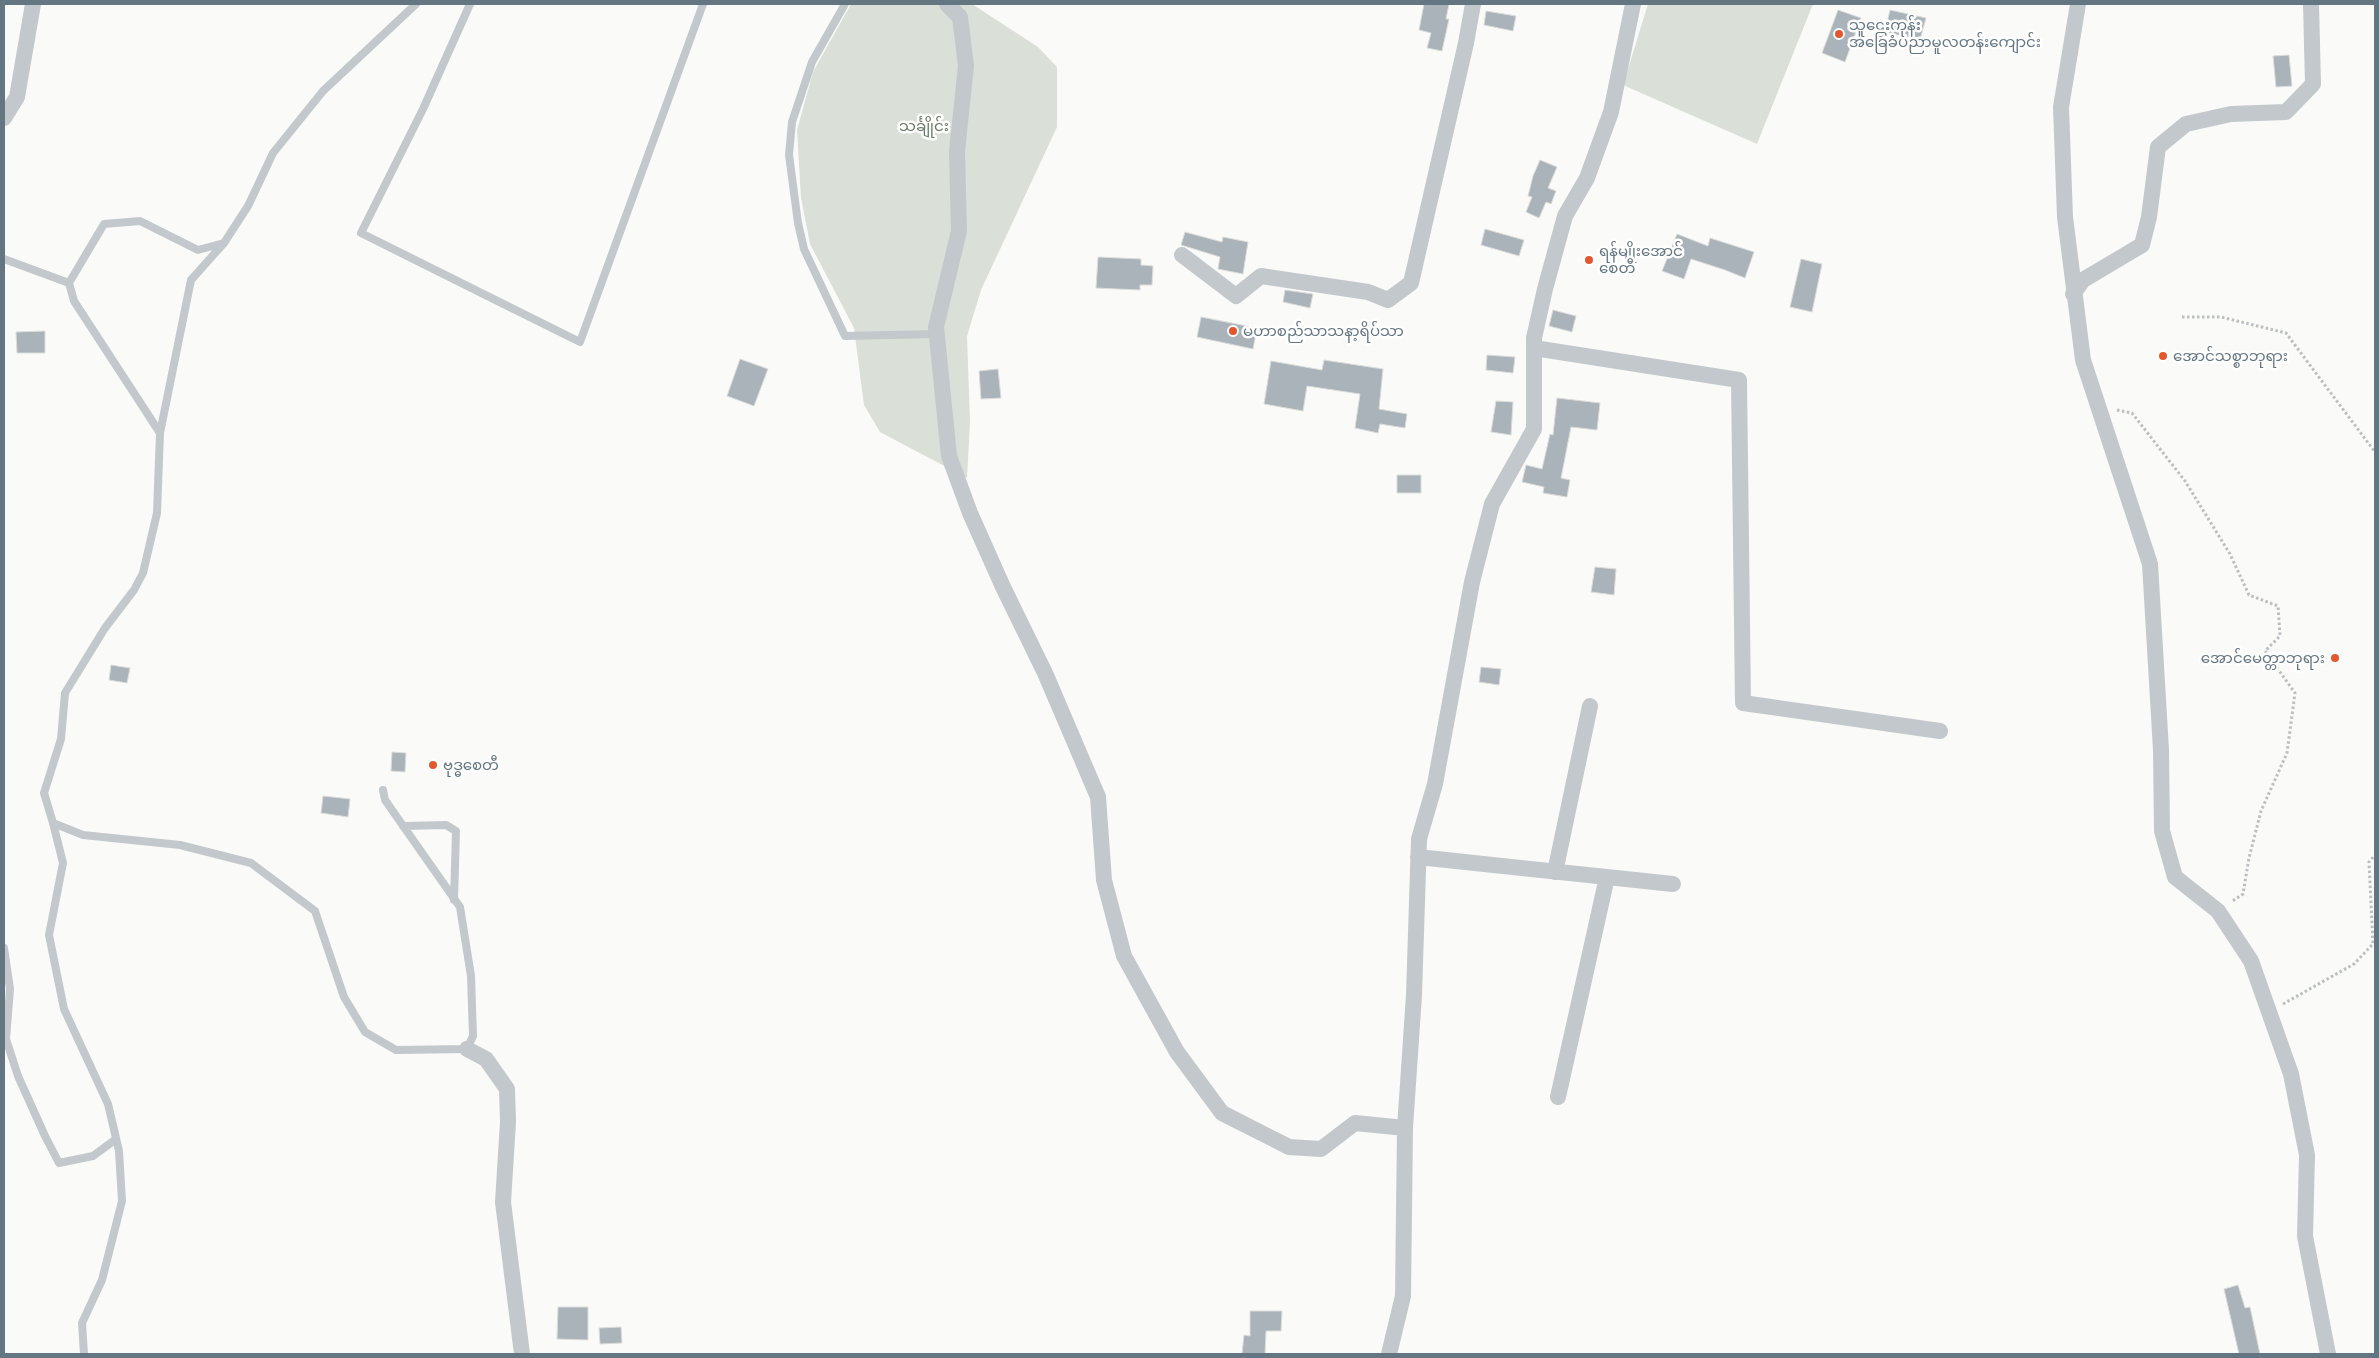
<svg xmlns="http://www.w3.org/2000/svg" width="2379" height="1358" viewBox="0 0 2379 1358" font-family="'Noto Sans','Noto Sans Myanmar',sans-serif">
  <rect width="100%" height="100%" fill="#fafaf8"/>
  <path fill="#dadfd7" d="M851 4H972L1038 47 1057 67V127L981 290 967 336 970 422 967 478 880 432 864 405 854 328 810 244 801 198 797 130 813 72Z
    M1648 4H1813L1757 144 1623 85Z"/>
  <path fill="#aab3b9" stroke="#dcdcda" d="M1424 4H1449L1446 19H1449L1442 51 1427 48 1431 33 1419 30Z
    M1838 10 1861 18 1845 62 1822 53Z
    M1890 10 1926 18 1920 40 1885 32Z
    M1486 11 1516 16 1513 31 1484 25Z
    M2289 55 2292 86 2276 87 2273 56Z
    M1540 160 1557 167 1548 188 1556 191 1551 204 1546 202 1539 218 1526 212 1532 197 1528 196 1533 176Z
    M1485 229 1524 240 1519 256 1481 245Z
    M1185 232 1222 242 1223 237 1248 242 1243 274 1218 269 1220 257 1181 245Z
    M1677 234 1708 246 1710 238 1754 252 1745 278 1725 270 1691 259 1684 279 1662 271Z
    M1098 257 1141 259V265L1153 266 1152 285H1140V290L1096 288Z
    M1801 259 1822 264 1812 312 1790 307Z
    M1285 290 1313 294 1310 308 1283 302Z
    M1553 310 1576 316 1572 332 1549 326Z
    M1201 317 1257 328 1253 349 1197 337Z
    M45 331V353H17L16 332Z
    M1487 355 1515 357 1513 373 1486 370Z
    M740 359 768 369 754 406 727 396Z
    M1324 360 1383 369 1379 409 1407 414 1405 428 1380 424 1378 433 1355 428 1360 394 1307 386 1303 411 1264 404 1271 361 1322 370Z
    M998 369 1001 398 981 399 979 371Z
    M1557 398 1600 403 1597 430 1571 427 1561 478 1570 480 1567 497 1543 493 1544 487 1522 482 1526 465 1542 469 1550 434 1553 435Z
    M1496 401 1513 402 1511 435 1491 432Z
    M1397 475H1421V493H1397Z
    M1595 567 1616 569 1614 595 1591 592Z
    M111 665 130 668 127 683 109 680Z
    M1481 667 1501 669 1499 685 1479 682Z
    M392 752 406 753 405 772 391 771Z
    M323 796 350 799 348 817 321 813Z
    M2238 1285 2245 1308 2250 1307 2260 1354H2239L2224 1289Z
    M558 1307H588V1340L557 1339Z
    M1250 1311H1282L1281 1331H1266L1265 1354H1242L1244 1335 1250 1336Z
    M621 1327 622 1343 600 1344 599 1328Z"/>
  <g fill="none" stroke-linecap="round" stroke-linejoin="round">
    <path stroke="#bbbfc2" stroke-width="3" stroke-dasharray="2.5 2.5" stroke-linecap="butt" d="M2182 317H2221L2286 333 2375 452
      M2117 410 2132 413 2185 481 2230 554 2249 595 2278 606 2280 636 2265 651 2295 693 2287 753 2261 811 2249 858 2243 894 2231 902
      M2283 1004 2354 964 2373 944 2369 862 2375 855"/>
    <path stroke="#c3c8cc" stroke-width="8" d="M470 4 423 109 361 233 580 342 703 4
      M845 4 812 62 792 122 789 155 798 223 804 249 845 336 937 334
      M4 259 69 283
      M160 433 191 280 224 243
      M383 790 385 800 460 907 471 976 473 1036 467 1049 396 1050 365 1032 344 997 315 911 251 863 180 845 83 835 53 823 44 793 61 739 65 693 105 628 134 590 143 573 157 513 160 433 74 301 69 283 104 224 140 221 198 250 224 243 248 206 273 153 323 91 416 4
      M53 823 63 863 49 935 64 1009 108 1104 119 1151 122 1201 102 1280 82 1323 84 1354
      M403 826 446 825 456 831 454 900
      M4 948 10 989 6 1039 18 1076 45 1136 59 1163 93 1156 116 1139"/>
    <path stroke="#c3c8cc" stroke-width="16" d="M947 4 960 17 966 66 957 151 959 231 936 327 949 456 970 513 1003 587 1045 673 1098 797 1104 880 1124 956 1177 1052 1222 1113 1289 1147 1321 1149 1355 1123 1405 1128
      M2078 4 2061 107 2065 217 2083 360 2150 564 2161 750 2162 831 2175 877 2218 911 2251 961 2291 1074 2307 1155 2305 1236 2328 1354
      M4 118 17 97 33 4
      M1182 255 1236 296 1261 276 1368 292 1388 300 1411 283 1466 43 1473 4
      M2073 294 2083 280 2142 245 2149 217 2158 147 2186 124 2231 114 2286 112 2313 84 2311 4
      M1534 348 1739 380 1743 703 1940 731
      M1418 857 1673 884
      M1555 872 1590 706
      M467 1049 486 1059 507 1089 508 1122 503 1202 522 1354
      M1558 1097 1607 877
      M1389 1354 1403 1296 1405 1128 1414 995 1419 839 1435 784 1472 582 1492 504 1534 429V338L1545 289 1565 216 1587 178 1611 112 1633 4"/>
  </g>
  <g fill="#e4572e" stroke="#fff" stroke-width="2">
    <circle cx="1839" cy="34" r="5"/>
    <circle cx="1589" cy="260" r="5"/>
    <circle cx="1233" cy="331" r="5"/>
    <circle cx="2163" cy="356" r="5"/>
    <circle cx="2335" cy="658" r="5"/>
    <circle cx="433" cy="765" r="5"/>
  </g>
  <g text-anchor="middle" stroke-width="5" stroke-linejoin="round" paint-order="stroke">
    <g font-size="15" fill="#657683" stroke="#fff" text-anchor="start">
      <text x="1849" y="30">သူဌေးကုန်း<tspan x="1849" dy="17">အခြေခံပညာမူလတန်းကျောင်း</tspan></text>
      <text x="1599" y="256">ရန်မျိုးအောင်<tspan x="1599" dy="17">စေတီ</tspan></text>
      <text x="1243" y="336">မဟာစည်သာသနာ့ရိပ်သာ</text>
      <text x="2173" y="361">အောင်သစ္စာဘုရား</text>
      <text x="2325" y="663" text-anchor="end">အောင်မေတ္တာဘုရား</text>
      <text x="443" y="770">ဗုဒ္ဓစေတီ</text>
    </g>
    <g font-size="15" fill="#687a64" stroke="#fff">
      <text x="924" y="131">သင်္ချိုင်း</text>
    </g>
  </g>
  <rect width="2379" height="1358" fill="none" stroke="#657683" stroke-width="10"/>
</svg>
